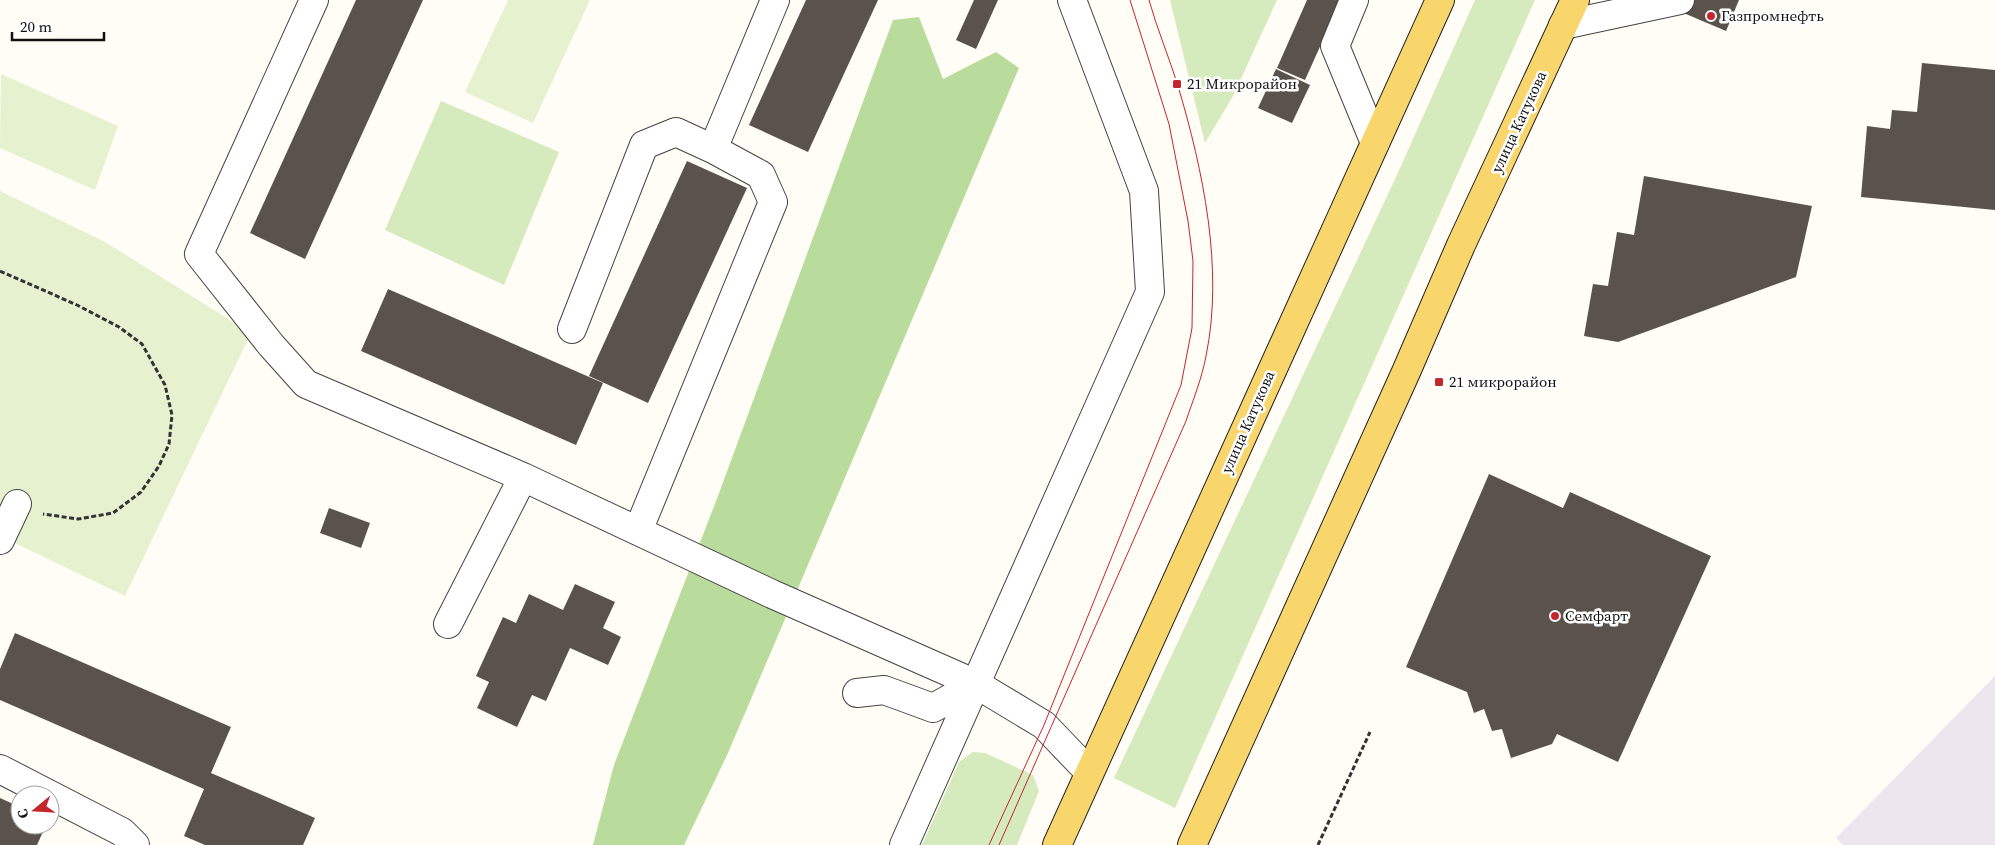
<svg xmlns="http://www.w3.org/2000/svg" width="1995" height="845" viewBox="0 0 1995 845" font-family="'Source Serif 4',serif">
  <rect width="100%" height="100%" fill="#fffdf5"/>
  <path fill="#eee6ef" d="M1995 676V845H1843L1836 838Z"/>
  <path fill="#d5ebbd" d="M1170 0H1277L1233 96 1205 143Z
    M1475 0H1535L1175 808 1114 778 1396 177Z
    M441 101 559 152 504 285 385 230Z
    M973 752 985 753 1033 775 1039 791 1017 845H922L959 762Z"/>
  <path fill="#b9dc9c" d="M919 17 943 79 996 52 1019 68 728 753 684 845H593L614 765 718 496 893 20Z"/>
  <path fill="#e6f2cf" d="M508 0H590L533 123 465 92Z
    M1 74 118 126 95 190 0 148Z
    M0 191 105 242 251 333 125 596 0 536Z"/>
  <path fill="#5a524d" d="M356 0H423L305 259 250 233Z
    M806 0H878L808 152 749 125Z
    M974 0H998L976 49 956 40Z
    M1307 0H1355L1336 11 1305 80 1277 68Z
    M1653 0H1739L1726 31Z
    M1922 63 1995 70V210L1861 197 1867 126 1890 129 1892 110 1917 112Z
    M1276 69 1310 85 1292 123 1258 108Z
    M687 161 747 188 648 403 589 376Z
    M1644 176 1812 206 1796 277 1618 342 1584 336 1593 284 1608 286 1617 232 1634 235Z
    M388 289 603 383 576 445 361 351Z
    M1489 474 1563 508 1570 492 1711 556 1618 762 1557 734 1552 744 1511 758 1502 729 1492 731 1484 709 1474 713 1467 692 1406 667Z
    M329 508 370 523 361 548 320 533Z
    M575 584 615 602 603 628 621 637 608 665 570 648 546 701 532 695 517 727 477 708 489 682 476 676 503 617 516 623 529 594 563 610Z
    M15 633 231 727 211 773 315 818 303 845H205L184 836 204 789 0 700V669Z
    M0 798 20 807V825H46L37 845H0Z"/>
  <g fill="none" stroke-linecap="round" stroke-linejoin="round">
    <g stroke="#444" stroke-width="30">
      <path id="minor" d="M314 0 199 254 271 345 306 384 523 477 772 594 976 684 1044 725 1089 772
        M1354 0 1335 46 1375 143
        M1563 25 1680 0
        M572 329 644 145 676 132 713 149
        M638 531 773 202 761 175 713 149 775 0
        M0 540 17 504
        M448 624 523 477
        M857 693 884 690 933 708 976 684
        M0 769 122 832 135 845
        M904 845 1150 292 1144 191 1072 0"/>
    </g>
    <g stroke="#222" stroke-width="30">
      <path id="major" d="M1057 845 1440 0
        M1192 845 1406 372 1461 245 1575 0"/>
    </g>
    <path stroke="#333" stroke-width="3" stroke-dasharray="5 2.5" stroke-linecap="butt" d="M0 271 77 305 119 327 142 344 165 385 172 415 169 444 159 466 141 492 113 513 78 519 43 514
      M1318 845 1370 732"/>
    <use href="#minor" stroke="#fff" stroke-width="28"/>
    <use href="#major" stroke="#f9d66b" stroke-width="28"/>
    <path stroke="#c4262e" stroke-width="1" d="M989 845 1044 725 1181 385 1192 328 1193 261 1188 221 1169 124 1130 0
      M999 845 1186 421C1193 400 1202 378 1206 356 1224 269 1203 170 1178 86 1169 57 1157 29 1149 0"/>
  </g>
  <g fill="#c4262e" stroke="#fff" stroke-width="2">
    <circle cx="1711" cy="16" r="5"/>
    <rect x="1172" y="79" width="10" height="10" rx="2.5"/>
    <rect x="1434" y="377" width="10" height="10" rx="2.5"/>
    <circle cx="1555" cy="616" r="5"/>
  </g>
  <g text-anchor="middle" stroke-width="5" stroke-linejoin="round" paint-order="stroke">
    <g font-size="15" fill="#111" stroke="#fff" text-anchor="start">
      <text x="1721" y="21">Газпромнефть</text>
      <text x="1187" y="89">21 Микрорайон</text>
      <text x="1449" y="387">21 микрорайон</text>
      <text x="1565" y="621">Семфарт</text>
    </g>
    <g font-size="15" fill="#111" stroke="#fff">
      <text transform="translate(1519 122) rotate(-65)" y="5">улица Катукова</text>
      <text transform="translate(1248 422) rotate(-66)" y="5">улица Катукова</text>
    </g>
  </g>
  <g transform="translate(35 810) rotate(252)"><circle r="24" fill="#ffffff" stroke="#a0a0a0"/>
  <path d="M0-4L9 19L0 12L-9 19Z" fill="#c4262e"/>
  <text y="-8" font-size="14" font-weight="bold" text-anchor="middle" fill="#111111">С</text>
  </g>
  <path d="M12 32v8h92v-8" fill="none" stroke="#111111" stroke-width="2.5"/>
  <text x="20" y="32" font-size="15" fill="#111111" stroke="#ffffff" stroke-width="4" paint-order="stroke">20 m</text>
</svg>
